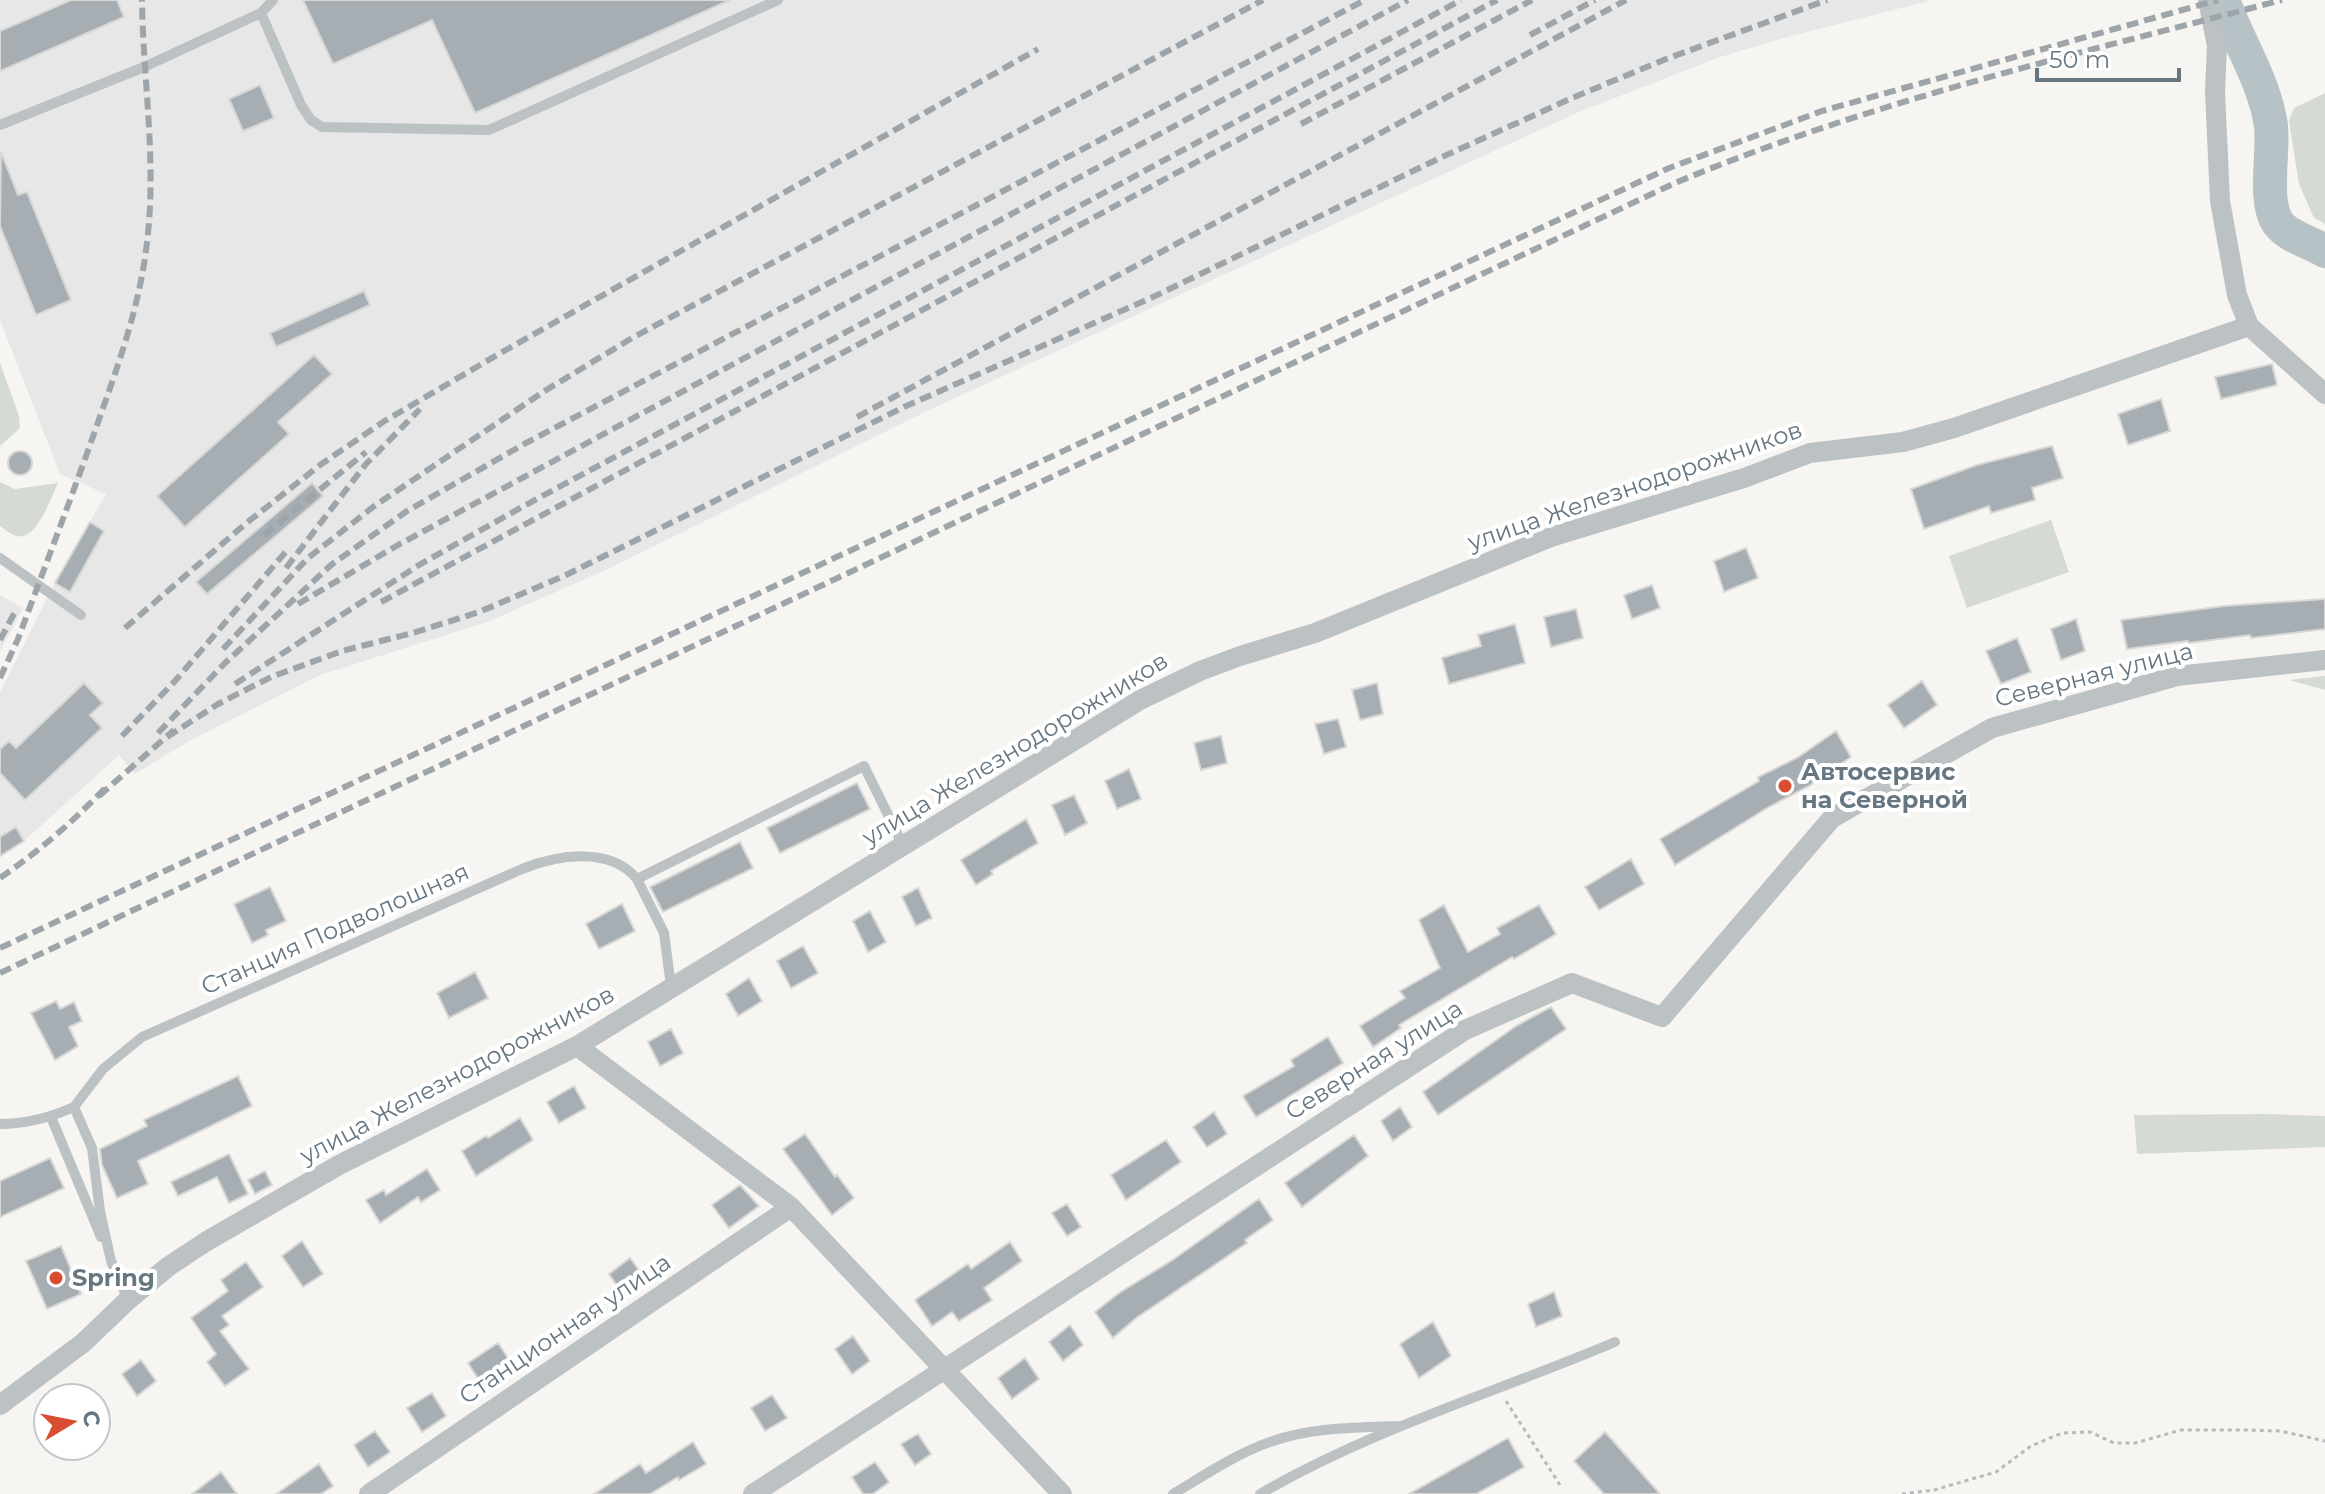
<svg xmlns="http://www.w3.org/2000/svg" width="2325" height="1494" viewBox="0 0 2325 1494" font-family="Montserrat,sans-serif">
  <rect width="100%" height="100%" fill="#f6f5f2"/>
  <path fill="#e6e7e6" d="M0 0H1932L1780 39 1717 58 1579 112 931 409 604 571 487 622 320 675 189 741 135 774 119 755 24 841 0 856V692L55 583 106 494 60 474 0 320Z
    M0 595 23 608 0 652Z"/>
  <path fill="#d5dad2" d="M2325 93V224L2314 218 2299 184 2289 121 2294 108Z
    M0 363 19 416 20 428 0 446Z
    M0 482 15 489 58 483C51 497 37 541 17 536 12 535 4 529 0 526Z
    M2051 520 2069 572 1967 608 1949 556Z
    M2325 676V690L2289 680Z
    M2266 1114 2325 1116V1147L2137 1154 2134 1115Z"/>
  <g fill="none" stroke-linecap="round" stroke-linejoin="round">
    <path stroke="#b6c2c6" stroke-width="34" d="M2223 0C2238 42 2265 82 2271 126 2274 153 2263 201 2278 223 2288 237 2311 242 2325 251"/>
  </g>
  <path fill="#a6aeb3" stroke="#d7d7d5" stroke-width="2" d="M71 0H117L124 17 0 71V31Z
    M303 0H730L475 113 432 20 333 64Z
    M260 85 274 118 243 131 229 99Z
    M1 152 18 195 27 192 71 300 36 315 0 226Z
    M364 291 370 305 276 347 270 333Z
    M314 355 332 374 278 422 289 434 185 527 157 496Z
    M2272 364 2277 385 2221 399 2215 377Z
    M2161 399 2170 431 2128 445 2118 414Z
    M2052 446 2063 478 2032 488 2035 500 1991 513 1989 506 1924 529 1911 489 1977 465Z
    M8 463a12 12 0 1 1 24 0a12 12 0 1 1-24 0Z
    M312 483 323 496 207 594 196 582Z
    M90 522 104 531 70 592 55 583Z
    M1746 548 1758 578 1724 592 1714 561Z
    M1652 585 1660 608 1632 619 1624 595Z
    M2325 599V629L2251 638 2250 635 2188 643V641L2127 649 2121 620 2224 606Z
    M1576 609 1583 638 1551 647 1544 617Z
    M2076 619 2085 651 2061 660 2051 629Z
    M1515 624 1525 663 1449 684 1442 658 1481 646 1478 635Z
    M2017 638 2031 672 2001 684 1986 651Z
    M1922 681 1937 705 1904 728 1888 705Z
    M84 683 103 703 90 715 102 728 25 800 0 773V749L9 741 16 748Z
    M1377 683 1383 714 1360 720 1352 690Z
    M1338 719 1346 747 1324 754 1315 724Z
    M1836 731 1851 757 1809 786 1767 808 1675 865 1660 839 1759 781 1758 777 1797 758Z
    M1221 736 1227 763 1201 770 1194 743Z
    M1129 769 1141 799 1117 809 1105 781Z
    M857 783 870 809 780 853 767 828Z
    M1074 795 1087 823 1065 835 1052 805Z
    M1026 819 1038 843 991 871 993 874 976 885 961 860Z
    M16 827 24 841 0 856V837Z
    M740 842 753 868 663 912 650 887Z
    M1631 859 1644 884 1599 910 1585 887Z
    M270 887 286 921 266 930 268 935 252 943 234 904Z
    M918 888 932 918 916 926 902 897Z
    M622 904 635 931 599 949 586 924Z
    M1444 905 1468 952 1500 934 1497 928 1539 905 1556 934 1514 959 1512 957 1399 1025 1401 1028 1373 1047 1360 1026 1405 998 1400 991 1440 968 1419 920Z
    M870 911 886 942 868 952 853 921Z
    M803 946 818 973 791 988 777 961Z
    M475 972 488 998 449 1018 437 993Z
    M749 978 762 1001 738 1016 726 994Z
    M56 1001 60 1009 74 1002 82 1021 69 1027 78 1046 55 1060 31 1013Z
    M1551 1007 1566 1029 1438 1115 1423 1092 1516 1026Z
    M671 1029 683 1053 660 1066 648 1042Z
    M1328 1037 1343 1063 1256 1117 1243 1096 1294 1066 1291 1060Z
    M238 1076 252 1106 138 1161 148 1184 117 1198 102 1165 100 1149 147 1126 144 1120Z
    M574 1086 586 1108 559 1123 547 1102Z
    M1400 1107 1412 1127 1393 1141 1381 1121Z
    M1214 1112 1227 1134 1207 1147 1193 1127Z
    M520 1118 533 1140 476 1176 462 1151 486 1136 488 1138Z
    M805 1134 835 1177 837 1175 854 1198 832 1215 783 1149Z
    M1354 1135 1368 1156 1302 1207 1285 1183Z
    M1166 1140 1181 1162 1126 1200 1111 1175Z
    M229 1154 248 1194 229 1203 217 1177 178 1196 171 1182Z
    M50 1158 64 1188 0 1217V1181Z
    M427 1169 440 1190 421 1202 418 1197 380 1223 366 1200 384 1190 386 1195Z
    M265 1171 272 1185 255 1194 248 1180Z
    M740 1185 759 1206 729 1228 712 1205Z
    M1259 1199 1273 1220 1245 1240 1247 1243 1136 1318 1113 1338 1095 1312 1119 1293 1171 1261Z
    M1067 1204 1081 1227 1067 1236 1052 1213Z
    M302 1241 323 1274 303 1287 282 1256Z
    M1010 1242 1022 1261 984 1288 992 1300 959 1321 952 1312 932 1326 915 1300 968 1264 971 1269Z
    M61 1246 81 1294 47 1309 26 1261Z
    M630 1258 644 1277 622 1293 609 1274Z
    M246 1262 263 1287 222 1316 229 1325 220 1331 249 1369 225 1386 207 1362 216 1354 191 1318 228 1291 221 1280Z
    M1554 1292 1562 1316 1536 1327 1528 1304Z
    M1433 1322 1451 1356 1419 1378 1400 1344Z
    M1070 1325 1083 1345 1063 1361 1049 1342Z
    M853 1336 870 1361 852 1374 835 1349Z
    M498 1343 516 1370 486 1391 468 1363Z
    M1025 1358 1039 1379 1012 1399 998 1378Z
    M141 1360 156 1381 137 1396 122 1374Z
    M432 1393 446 1416 422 1432 407 1408Z
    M772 1395 787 1418 765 1431 751 1408Z
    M375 1431 390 1452 368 1467 354 1445Z
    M1605 1432 1660 1494H1604L1574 1461Z
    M918 1434 931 1454 915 1465 901 1444Z
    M1508 1438 1524 1467 1476 1494H1409Z
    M693 1442 706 1464 679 1480 678 1477 650 1494H594L640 1464 646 1473Z
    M875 1462 889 1482 873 1494H863L852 1477Z
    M319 1464 333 1486 321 1494H276Z
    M221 1472 237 1494H192Z"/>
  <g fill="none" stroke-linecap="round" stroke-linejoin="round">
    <path stroke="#b7babc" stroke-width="3" stroke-dasharray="4 4" stroke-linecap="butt" d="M1506 1401 1560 1485
      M1902 1494 1934 1490 1996 1472 2031 1446 2062 1433 2090 1432 2114 1443H2135L2181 1430H2247L2280 1431 2325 1441"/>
    <path stroke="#bcc1c4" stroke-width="10" d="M261 13 301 105 311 120 322 127 489 130 778 0
      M0 125 144 67 261 13 273 0
      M0 558 81 615
      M671 986 664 933 637 879 864 766 903 845
      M74 1107 103 1069 142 1037 522 869C557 855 610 846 637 879
      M51 1117 101 1237
      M0 1124C27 1124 49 1118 74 1107L92 1148 100 1211 111 1261 128 1300
      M1173 1494C1205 1475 1237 1453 1273 1441 1313 1427 1356 1428 1398 1426
      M1260 1494C1372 1429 1497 1392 1615 1342"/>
    <path stroke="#bcc1c4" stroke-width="20" d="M2208 0 2217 46 2215 91 2220 201 2237 295 2249 326 2325 394
      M577 1046 791 1207 1062 1494
      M0 1405 83 1343 128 1300 169 1266 207 1241 339 1165 577 1046 1140 700 1200 671 1240 656 1315 633 1551 537 1744 478 1810 453 1903 442 1954 428 2249 326
      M369 1494 791 1207
      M753 1494 1465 1030 1572 983 1662 1017 1832 818 1992 728 2177 676 2325 660"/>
    <path stroke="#9ea5aa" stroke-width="6" stroke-dasharray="12 6" stroke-linecap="butt" d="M1530 35 1595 0
      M1301 124 1532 0
      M857 417 1626 0
      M264 535 366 452
      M286 568 366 464 420 409
      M381 602 1497 0
      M298 604 398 545 1408 0
      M125 628 244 525 320 465 383 422 497 355 1038 49
      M0 640 16 610
      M223 649 308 558 373 507 543 392 632 338 1263 0
      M0 678 18 639C44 569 71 499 96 428 117 368 140 307 147 242 157 161 143 81 142 0
      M235 684 419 565 522 507 1461 0
      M158 733 224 664 331 565 407 511 526 443 1365 0
      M122 736 175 681 289 548
      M167 737 218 704 271 677 342 651 416 632 479 612 566 575 904 407 1153 297 1442 157 1572 98 1666 59 1827 0
      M99 796 174 730
      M0 878C39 851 73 822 106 787
      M0 948 1669 168 1822 111 2218 0
      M0 973 1675 183C1871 101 2078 54 2282 0"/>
  </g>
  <g fill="#d94e30" stroke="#fff" stroke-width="3">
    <circle cx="1785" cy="786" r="8"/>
    <circle cx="56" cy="1278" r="8"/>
  </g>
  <g text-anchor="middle" stroke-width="8" stroke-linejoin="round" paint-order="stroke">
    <g font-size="24" fill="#667782" stroke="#fff">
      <text transform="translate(1635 486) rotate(-19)" y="8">улица Железнодорожников</text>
      <text transform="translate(2094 675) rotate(-14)" y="8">Северная улица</text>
      <text transform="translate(1015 749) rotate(-31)" y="8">улица Железнодорожников</text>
      <text transform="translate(335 929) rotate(-24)" y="8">Станция Подволошная</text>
      <text transform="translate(1374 1060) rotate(-32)" y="8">Северная улица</text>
      <text transform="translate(457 1075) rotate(-28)" y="8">улица Железнодорожников</text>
      <text transform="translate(565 1329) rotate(-34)" y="8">Станционная улица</text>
    </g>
    <g font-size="24" font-weight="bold" fill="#667782" stroke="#fff" text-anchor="start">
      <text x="1801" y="780">Автосервис<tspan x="1801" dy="28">на Северной</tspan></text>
      <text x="72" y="1286">Spring</text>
    </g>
  </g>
  <g transform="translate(72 1422) rotate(80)"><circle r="38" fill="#ffffff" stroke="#c2c9cd" stroke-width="2"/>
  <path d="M0-6L14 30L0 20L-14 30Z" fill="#d94e30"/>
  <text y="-12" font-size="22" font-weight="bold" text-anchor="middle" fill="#667782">С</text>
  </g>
  <path d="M2037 68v12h142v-12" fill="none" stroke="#667782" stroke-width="4"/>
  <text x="2049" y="68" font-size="24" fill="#667782" stroke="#ffffff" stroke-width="6" paint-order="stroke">50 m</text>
</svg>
